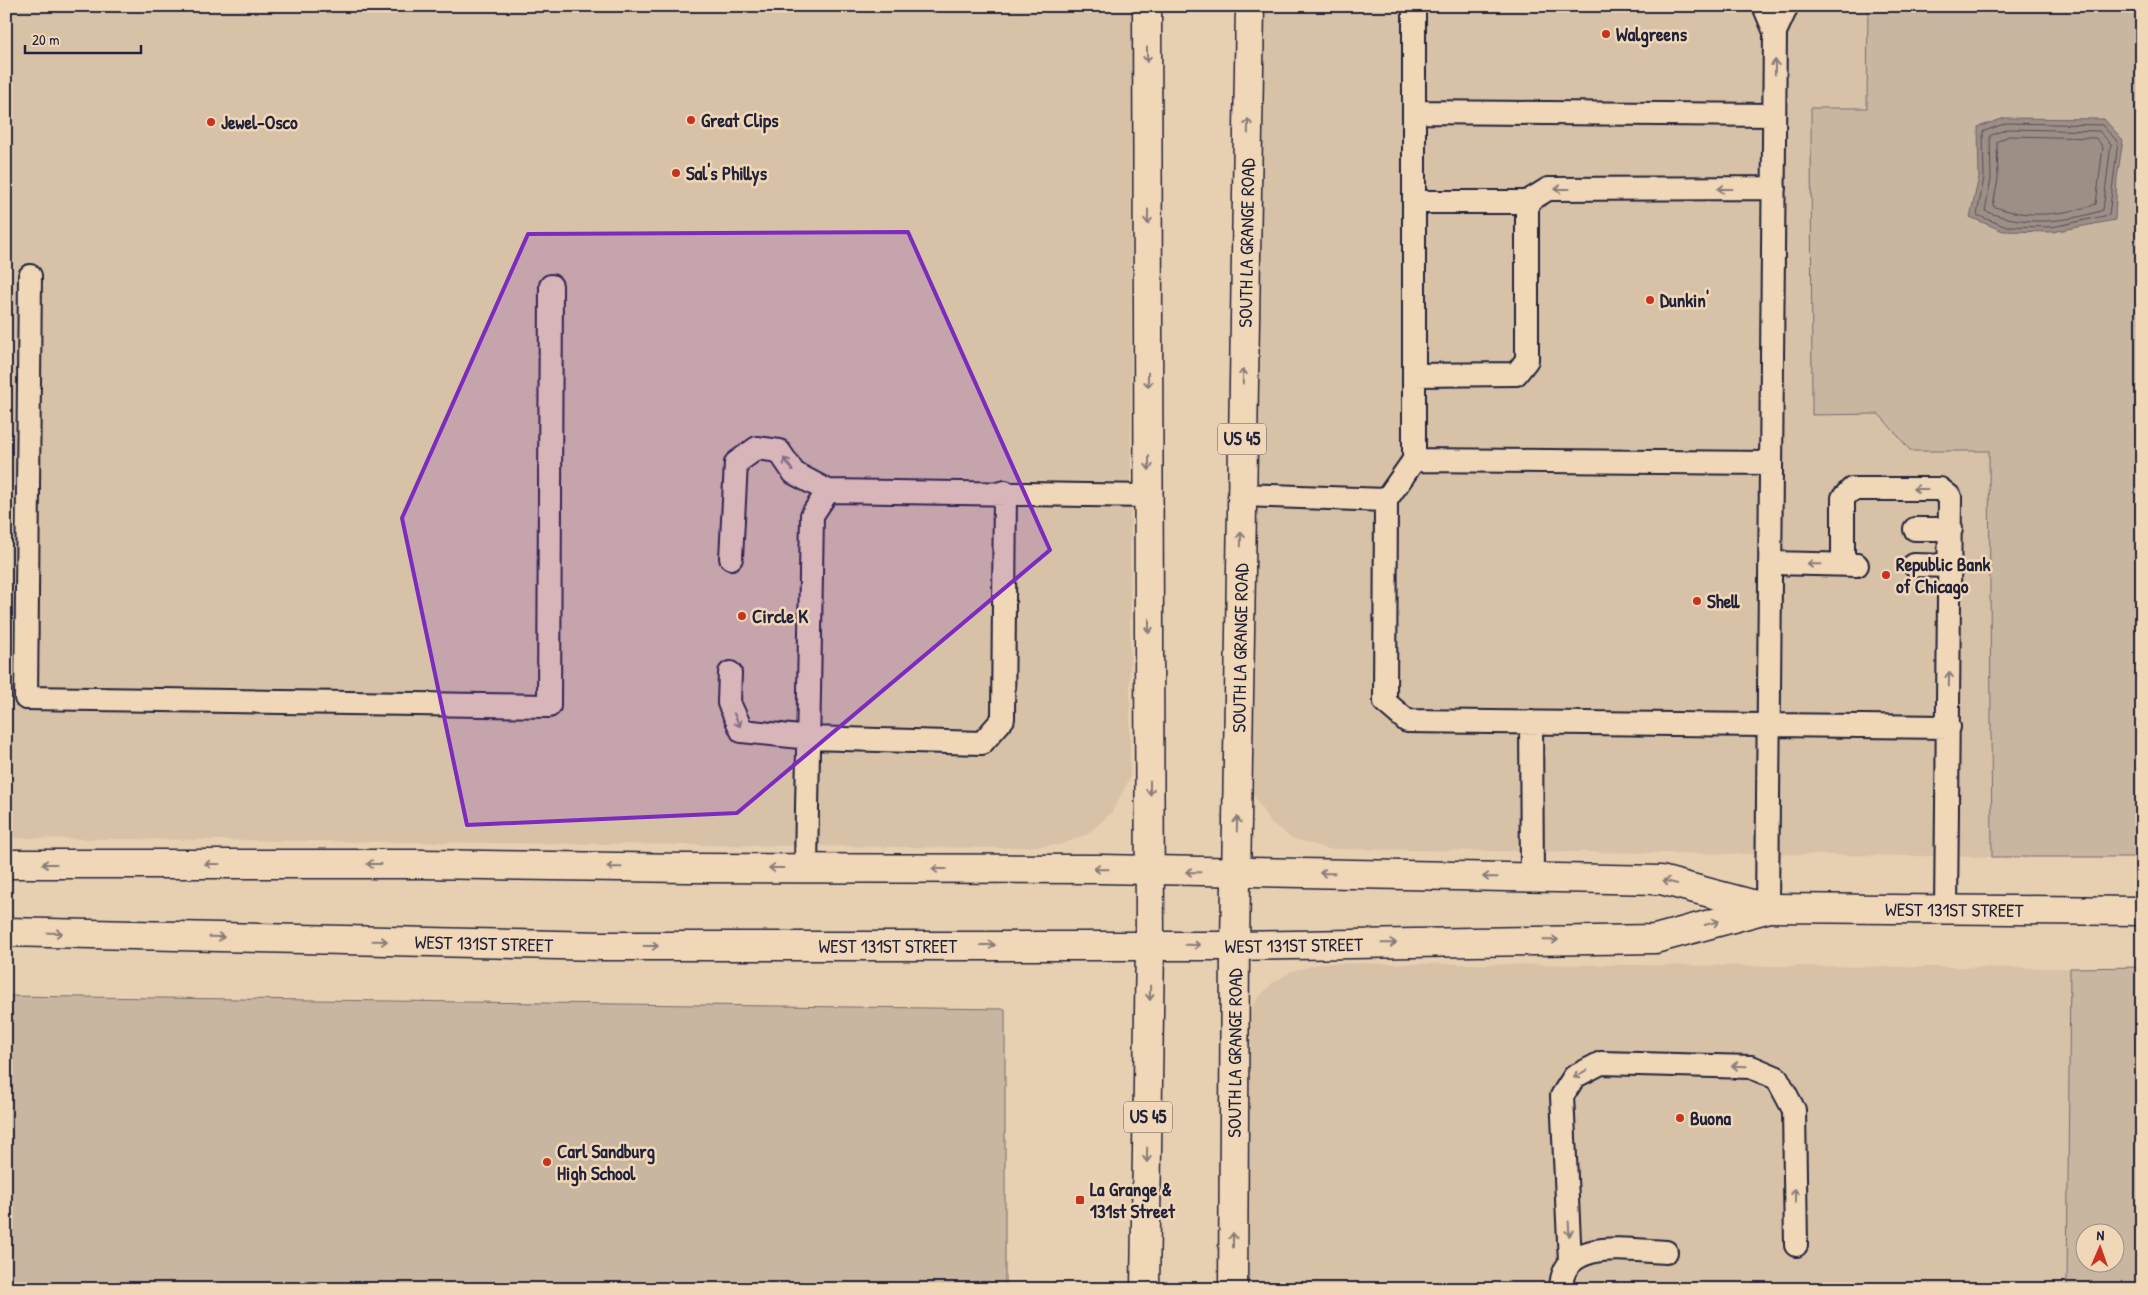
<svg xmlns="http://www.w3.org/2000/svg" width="2148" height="1295" viewBox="0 0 2148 1295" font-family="'Patrick Hand',sans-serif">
  <rect width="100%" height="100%" fill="#e7d0b2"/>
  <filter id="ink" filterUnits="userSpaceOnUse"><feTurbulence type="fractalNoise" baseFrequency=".02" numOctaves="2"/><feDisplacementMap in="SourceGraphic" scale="10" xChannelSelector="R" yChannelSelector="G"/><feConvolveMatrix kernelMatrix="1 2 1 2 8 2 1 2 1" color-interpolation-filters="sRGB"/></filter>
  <g filter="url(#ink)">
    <path fill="#d7c2a8" d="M6 6H1132L1130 778 1112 812 1088 834 1060 845 999 848 6 838Z
      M1253 6H1868L1867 108 1811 109 1813 415 1879 414 1911 451 1989 450 1992 857 1328 849 1291 838 1270 822 1252 793 1247 760Z
      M1323 963 2070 968 2067 1289H1241L1244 1033 1253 1004 1271 984 1292 971Z"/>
    <path fill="#c9b6a0" stroke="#766c6e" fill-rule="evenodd" d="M1868 6H2142V857H1992L1989 451H1911L1879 414 1812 415 1811 108H1867Z
      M2142 967V1289H2067L2070 968ZM2086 1232H2116V1262H2086Z
      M6 996 1005 1009V1289H6Z"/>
    <path fill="#9e8f86" stroke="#6c6368" d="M2005 118 2104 119 2123 140 2117 178 2115 220 2053 232 2003 231 1970 217 1979 177 1978 127Z"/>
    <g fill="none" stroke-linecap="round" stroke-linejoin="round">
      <path stroke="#544e59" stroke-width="1" d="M2007 123 2102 125 2118 142 2109 215 2052 227 2004 226 1977 215 1984 178 1983 132Z
        M2008 129 2099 131 2111 144 2103 210C2067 223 2020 226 1985 211L1991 179 1990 136Z
        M2009 136 2096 138 2103 147 2096 204C2066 215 2023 219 1993 206L1998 179 1997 142Z"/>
      <g stroke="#22223b" stroke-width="26">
        <path id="service" d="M1414 6V460L1771 463
          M1764 6 1775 32
          M1414 112 1774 115
          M1414 202H1527V360L1516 374 1414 375
          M1527 202 1548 189 1774 188
          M30 276 26 698 549 706 551 286
          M1241 495 1386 500 1414 460
          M1386 500 1385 702 1407 721 1949 727
          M1915 529H1951
          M731 558 736 463 757 448 779 451 794 473 828 491
          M1770 563 1857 565
          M1843 564V498L1852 489H1940L1950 497 1946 910
          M1914 565 1950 566
          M730 673 729 703 742 731 810 738 982 743 1003 719 1005 492
          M1531 722 1532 877
          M806 868 812 515 828 491 1149 496
          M1767 908 1775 32 1787 6
          M1570 1261 1562 1096 1574 1077 1601 1063 1751 1067 1777 1078 1794 1110 1796 1245
          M1561 1289C1562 1236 1630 1251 1666 1252"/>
      </g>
      <g stroke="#22223b" stroke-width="31">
        <g id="tertiary">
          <path id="s1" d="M6 864H423L686 868 1101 869 1661 880 1767 908 2142 911"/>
          <path id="s2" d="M6 932 602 946H1235L1655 939 1766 909"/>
        </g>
      </g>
      <g stroke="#22223b" stroke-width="31">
        <g id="trunk">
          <path d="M1145 1289 1150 944 1147 6"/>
          <path id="s3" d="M1233 1289 1235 946 1250 6"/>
        </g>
      </g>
      <use href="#service" stroke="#efd7b7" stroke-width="22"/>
      <use href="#tertiary" stroke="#efd7b7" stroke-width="28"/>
      <use href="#trunk" stroke="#efd7b7" stroke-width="28"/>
    </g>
    <defs><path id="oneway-shaft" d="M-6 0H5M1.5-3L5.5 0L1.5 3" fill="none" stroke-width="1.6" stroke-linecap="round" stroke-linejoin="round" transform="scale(1.25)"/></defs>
    <g stroke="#887c79">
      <use href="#oneway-shaft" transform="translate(1147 55) rotate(90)"/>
      <use href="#oneway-shaft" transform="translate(1775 67) rotate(-89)"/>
      <use href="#oneway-shaft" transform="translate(1248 126) rotate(-89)"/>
      <use href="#oneway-shaft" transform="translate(1562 189) rotate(180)"/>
      <use href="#oneway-shaft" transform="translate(1725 189) rotate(180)"/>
      <use href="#oneway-shaft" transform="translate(1148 217) rotate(90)"/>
      <use href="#oneway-shaft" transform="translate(1243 376) rotate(-89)"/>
      <use href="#oneway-shaft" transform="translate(1148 380) rotate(90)"/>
      <use href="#oneway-shaft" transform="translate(1149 463) rotate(90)"/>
      <use href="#oneway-shaft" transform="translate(788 464) rotate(-126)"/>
      <use href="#oneway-shaft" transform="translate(1920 489) rotate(-180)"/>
      <use href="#oneway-shaft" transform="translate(1241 539) rotate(-89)"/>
      <use href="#oneway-shaft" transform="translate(1814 564) rotate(-179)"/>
      <use href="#oneway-shaft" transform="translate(1149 626) rotate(90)"/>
      <use href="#oneway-shaft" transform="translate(1949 679) rotate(-89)"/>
      <use href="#oneway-shaft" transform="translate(737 720) rotate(65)"/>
      <use href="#oneway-shaft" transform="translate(1150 788) rotate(90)"/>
      <use href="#oneway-shaft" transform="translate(1237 824) rotate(-89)"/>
      <use href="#oneway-shaft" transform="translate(49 864) rotate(180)"/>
      <use href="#oneway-shaft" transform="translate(212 864) rotate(180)"/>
      <use href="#oneway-shaft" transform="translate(374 864) rotate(180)"/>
      <use href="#oneway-shaft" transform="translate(614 867) rotate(-179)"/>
      <use href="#oneway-shaft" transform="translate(776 868) rotate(-180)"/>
      <use href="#oneway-shaft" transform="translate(939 869) rotate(-180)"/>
      <use href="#oneway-shaft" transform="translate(1101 869) rotate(-179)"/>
      <use href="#oneway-shaft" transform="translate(1193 872) rotate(-179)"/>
      <use href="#oneway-shaft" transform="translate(1327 873) rotate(-179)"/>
      <use href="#oneway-shaft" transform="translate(1490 877) rotate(-179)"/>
      <use href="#oneway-shaft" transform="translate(1670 882) rotate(-165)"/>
      <use href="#oneway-shaft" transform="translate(1712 923) rotate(-15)"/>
      <use href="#oneway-shaft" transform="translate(55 933) rotate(1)"/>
      <use href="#oneway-shaft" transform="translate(217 937) rotate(1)"/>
      <use href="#oneway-shaft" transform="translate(1551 940) rotate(-1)"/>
      <use href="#oneway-shaft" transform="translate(380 941) rotate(1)"/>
      <use href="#oneway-shaft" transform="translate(1389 943) rotate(-1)"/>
      <use href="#oneway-shaft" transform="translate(988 945)"/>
      <use href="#oneway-shaft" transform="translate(1193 945) rotate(1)"/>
      <use href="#oneway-shaft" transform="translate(651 946)"/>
      <use href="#oneway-shaft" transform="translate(1150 993) rotate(91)"/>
      <use href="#oneway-shaft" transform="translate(1739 1066) rotate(-178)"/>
      <use href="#oneway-shaft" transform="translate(1580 1074) rotate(149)"/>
      <use href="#oneway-shaft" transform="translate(1147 1155) rotate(91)"/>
      <use href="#oneway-shaft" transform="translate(1795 1196) rotate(-91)"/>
      <use href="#oneway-shaft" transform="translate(1569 1229) rotate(87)"/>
      <use href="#oneway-shaft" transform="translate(1233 1240) rotate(-90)"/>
    </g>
  </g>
  <path fill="#7b2cbf" fill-opacity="0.2" stroke="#7b2cbf" stroke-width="4" stroke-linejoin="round" d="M908 232 1050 550 737 813 467 825 402 518 528 234Z"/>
  <g fill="#c8321e" stroke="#efd7b7" stroke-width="2">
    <circle cx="1606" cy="34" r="5"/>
    <circle cx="691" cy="120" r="5"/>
    <circle cx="211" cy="122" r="5"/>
    <circle cx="676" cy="173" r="5"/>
    <circle cx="1650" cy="300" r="5"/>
    <circle cx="1886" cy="575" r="5"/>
    <circle cx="1697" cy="601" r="5"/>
    <circle cx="742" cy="616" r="5"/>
    <circle cx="1680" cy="1118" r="5"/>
    <circle cx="547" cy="1162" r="5"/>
    <rect x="1075" y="1195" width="10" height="10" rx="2.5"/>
  </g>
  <g text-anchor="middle" stroke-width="5" stroke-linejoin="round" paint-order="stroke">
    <g fill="#efd7b7" stroke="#605860" stroke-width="1">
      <rect x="1218" y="423.5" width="48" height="31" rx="4"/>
      <rect x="1124" y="1101.5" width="48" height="31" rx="4"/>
    </g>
    <g font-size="18" font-weight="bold" fill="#22223b">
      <text x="1242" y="445">US 45</text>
      <text x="1148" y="1123">US 45</text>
    </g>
    <g font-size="19" font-weight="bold" fill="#22223b" stroke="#efd7b7" text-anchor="start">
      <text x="1616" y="41">Walgreens</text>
      <text x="701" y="127">Great Clips</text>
      <text x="221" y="129">Jewel-Osco</text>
      <text x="686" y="180">Sal's Phillys</text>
      <text x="1660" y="307">Dunkin'</text>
      <text x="1896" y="571">Republic Bank<tspan x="1896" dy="22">of Chicago</tspan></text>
      <text x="1707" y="608">Shell</text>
      <text x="752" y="623">Circle K</text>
      <text x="1690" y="1125">Buona</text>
      <text x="557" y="1158">Carl Sandburg<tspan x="557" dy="22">High School</tspan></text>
      <text x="1090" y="1196">La Grange &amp;<tspan x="1090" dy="22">131st Street</tspan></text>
    </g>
    <g font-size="19" fill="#22223b" stroke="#efd7b7">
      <text dy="7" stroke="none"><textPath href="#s3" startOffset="1046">SOUTH LA GRANGE ROAD</textPath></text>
      <text dy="7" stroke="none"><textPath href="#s3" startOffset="641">SOUTH LA GRANGE ROAD</textPath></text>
      <text dy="7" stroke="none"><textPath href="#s1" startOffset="1952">WEST 131ST STREET</textPath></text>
      <text dy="7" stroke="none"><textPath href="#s2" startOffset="478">WEST 131ST STREET</textPath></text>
      <text dy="7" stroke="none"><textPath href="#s2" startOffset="882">WEST 131ST STREET</textPath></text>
      <text dy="7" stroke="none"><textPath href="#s2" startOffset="1288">WEST 131ST STREET</textPath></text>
      <text dy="7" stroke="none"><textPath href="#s3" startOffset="236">SOUTH LA GRANGE ROAD</textPath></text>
    </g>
  </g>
  <rect width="2148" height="1295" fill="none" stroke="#efd7b7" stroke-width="25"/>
  <rect x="12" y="12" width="2123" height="1270" fill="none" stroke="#22223b" stroke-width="2" filter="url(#ink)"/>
  <g transform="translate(2100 1248) rotate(2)"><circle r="24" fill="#efd7b7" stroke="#9d8f85"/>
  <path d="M0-4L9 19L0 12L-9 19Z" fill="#c8321e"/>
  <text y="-8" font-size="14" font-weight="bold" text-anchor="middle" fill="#22223b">N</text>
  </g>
  <path d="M25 45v8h116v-8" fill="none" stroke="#22223b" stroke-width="2.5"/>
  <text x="32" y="45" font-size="15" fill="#22223b" stroke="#efd7b7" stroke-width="4" paint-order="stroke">20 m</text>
</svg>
